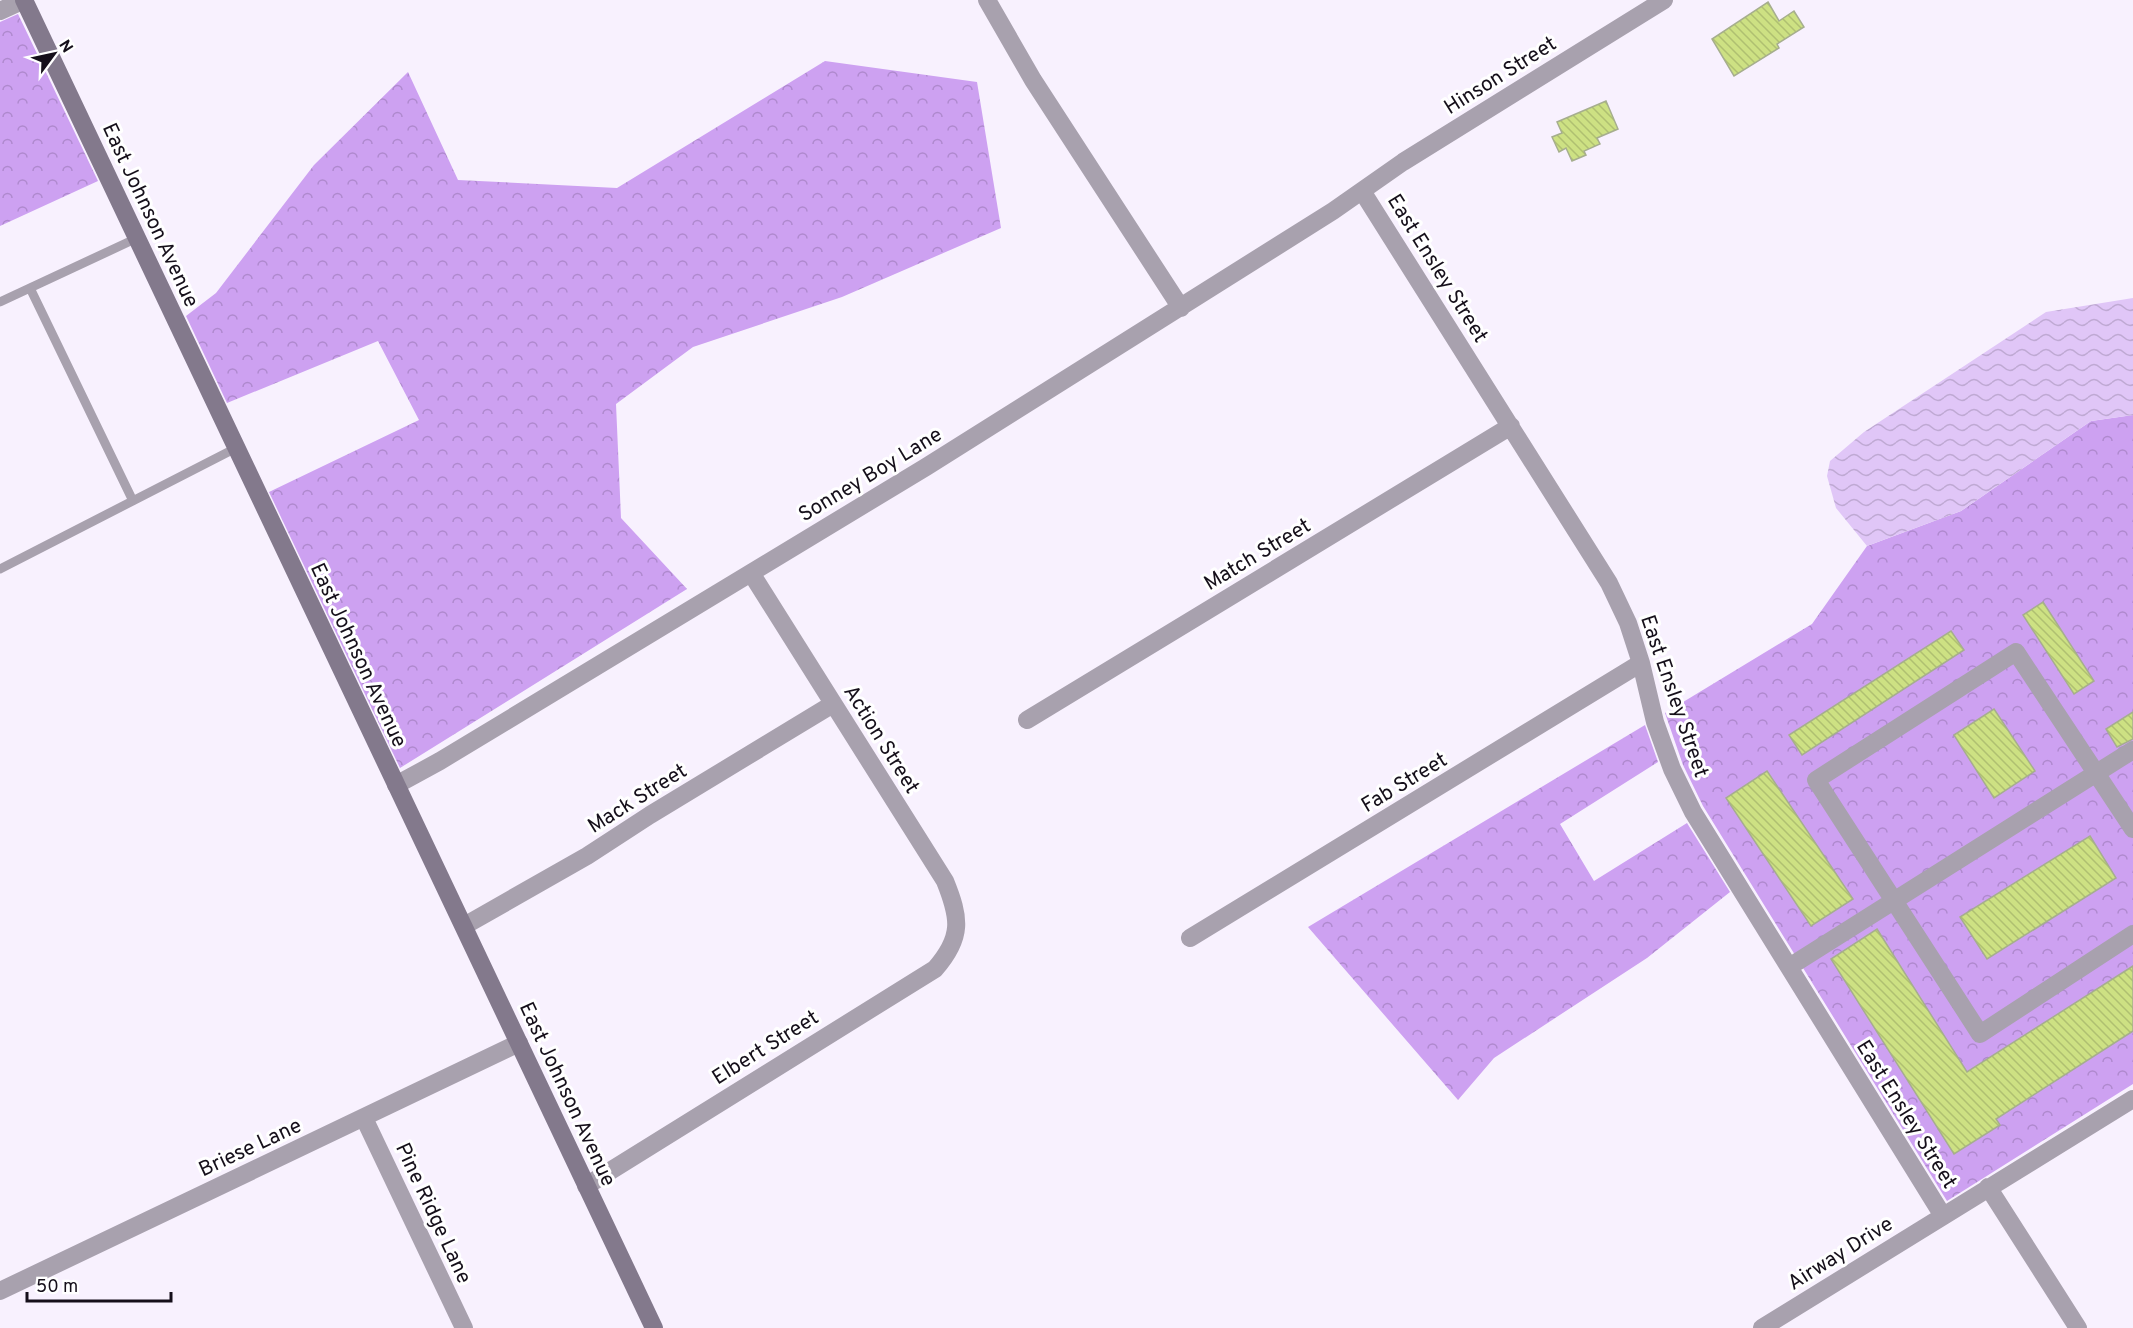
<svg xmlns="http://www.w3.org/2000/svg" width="2133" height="1328" viewBox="0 0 2133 1328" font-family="Overpass,sans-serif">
  <defs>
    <pattern id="forest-crowns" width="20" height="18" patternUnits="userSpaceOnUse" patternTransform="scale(1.5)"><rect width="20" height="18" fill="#cda1f1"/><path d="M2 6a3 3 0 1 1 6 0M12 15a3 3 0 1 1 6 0" fill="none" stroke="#af89ce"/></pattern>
    <pattern id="water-waves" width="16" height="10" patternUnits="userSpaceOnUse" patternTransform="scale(1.5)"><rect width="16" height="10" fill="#e0c6f7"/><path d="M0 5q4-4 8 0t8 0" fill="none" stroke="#bfa9d3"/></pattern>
    <pattern id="building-back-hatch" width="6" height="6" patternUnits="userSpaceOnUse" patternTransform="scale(1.5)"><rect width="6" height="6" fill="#cde183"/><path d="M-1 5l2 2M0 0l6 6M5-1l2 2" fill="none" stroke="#afc071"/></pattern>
  </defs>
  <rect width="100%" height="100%" fill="#f8f1fe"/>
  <path fill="url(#forest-crowns)" d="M18 14 98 181 0 226V22Z
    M825 61 977 82 1001 228 842 297 693 347 616 404 621 518 687 589 400 768 269 492 419 420 378 341 227 403 186 316 216 293 314 165 408 72 458 180 617 188Z
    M2133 415V1084L1947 1201 1703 806 1683 765 1665 713 1812 624 1867 546 1961 511 2091 421Z
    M1645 725 1658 762 1560 824 1594 881 1687 823 1730 892 1647 958 1494 1058 1458 1100 1308 927Z"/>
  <path fill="url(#water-waves)" d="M2133 298V415L2091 421 1961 511 1867 546 1836 508 1827 476 1830 461 1864 432 2046 312Z"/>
  <path fill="url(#building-back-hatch)" stroke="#a6ae8e" stroke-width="1.5" d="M1768 2 1779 21 1794 11 1804 27 1777 44 1779 48 1734 76 1712 39Z
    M1606 101 1618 129 1597 138 1600 144 1584 151 1586 155 1572 161 1566 148 1559 152 1552 137 1562 133 1557 122Z
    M2043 602 2094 681 2074 694 2023 615Z
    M1951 631 1964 650 1802 755 1789 735Z
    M1994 709 2035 771 1994 798 1954 735Z
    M2133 712V739L2117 747 2106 729Z
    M1767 771 1853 899 1811 926 1726 798Z
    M2090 836 2116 878 1987 959 1960 917Z
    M1877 929 1967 1072 2133 966V1031L1996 1119 2000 1125 1954 1154 1831 959Z"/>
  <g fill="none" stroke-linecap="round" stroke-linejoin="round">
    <path stroke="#a8a1ae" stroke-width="9" d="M30 288 133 501
      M0 302 137 238
      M0 569 236 448"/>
    <path stroke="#a8a1ae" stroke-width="18" d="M987 0 1033 80 1181 308
      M0 11 24 0
      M1362 191 1609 583 1628 623 1641 663 1655 722 1672 769 1693 812 1943 1216
      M1027 720 1511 426
      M396 785 440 761 926 467 1333 211 1403 162 1664 0
      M2133 829 2016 652 1816 780 1980 1034 2133 934
      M464 926 587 856 650 815 833 704
      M1190 938 1641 663
      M1789 967 2133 750
      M364 1118 464 1328
      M586 1186 935 969C963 937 960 918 945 881L751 573
      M1988 1187 2078 1328
      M0 1291 519 1043
      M1762 1328 2133 1099"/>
    <path stroke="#83798c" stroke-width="18" d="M24 0 654 1328"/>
  </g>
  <g text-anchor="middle" stroke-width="6" stroke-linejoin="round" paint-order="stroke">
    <g font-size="21" fill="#150f1a" stroke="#fff">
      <text transform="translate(1500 75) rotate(-32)" y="7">Hinson Street</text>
      <text transform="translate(151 215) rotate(65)" y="7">East Johnson Avenue</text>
      <text transform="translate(1438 268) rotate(58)" y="7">East Ensley Street</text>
      <text transform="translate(870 474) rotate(-31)" y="7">Sonney Boy Lane</text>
      <text transform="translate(1257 554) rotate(-31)" y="7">Match Street</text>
      <text transform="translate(359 655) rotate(65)" y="7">East Johnson Avenue</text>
      <text transform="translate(1675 696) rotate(71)" y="7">East Ensley Street</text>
      <text transform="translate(882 739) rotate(58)" y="7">Action Street</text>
      <text transform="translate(1404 782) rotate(-31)" y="7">Fab Street</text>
      <text transform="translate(637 798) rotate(-32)" y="7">Mack Street</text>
      <text transform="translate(765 1047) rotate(-32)" y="7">Elbert Street</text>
      <text transform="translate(568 1094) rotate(65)" y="7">East Johnson Avenue</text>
      <text transform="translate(1907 1114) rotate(58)" y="7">East Ensley Street</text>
      <text transform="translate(250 1147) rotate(-25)" y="7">Briese Lane</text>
      <text transform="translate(434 1213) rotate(65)" y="7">Pine Ridge Lane</text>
      <text transform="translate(1840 1253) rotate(-32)" y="7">Airway Drive</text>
    </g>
  </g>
  <g transform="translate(54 54) rotate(57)" stroke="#ffffff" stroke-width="4.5" paint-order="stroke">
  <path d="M0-4.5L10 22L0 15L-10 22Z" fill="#150f1a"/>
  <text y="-9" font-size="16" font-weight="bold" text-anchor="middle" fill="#150f1a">N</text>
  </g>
  <path d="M27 1292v9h144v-9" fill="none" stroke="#150f1a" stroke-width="3"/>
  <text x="36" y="1292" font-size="18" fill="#150f1a" stroke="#ffffff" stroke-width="4.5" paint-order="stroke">50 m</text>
</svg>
